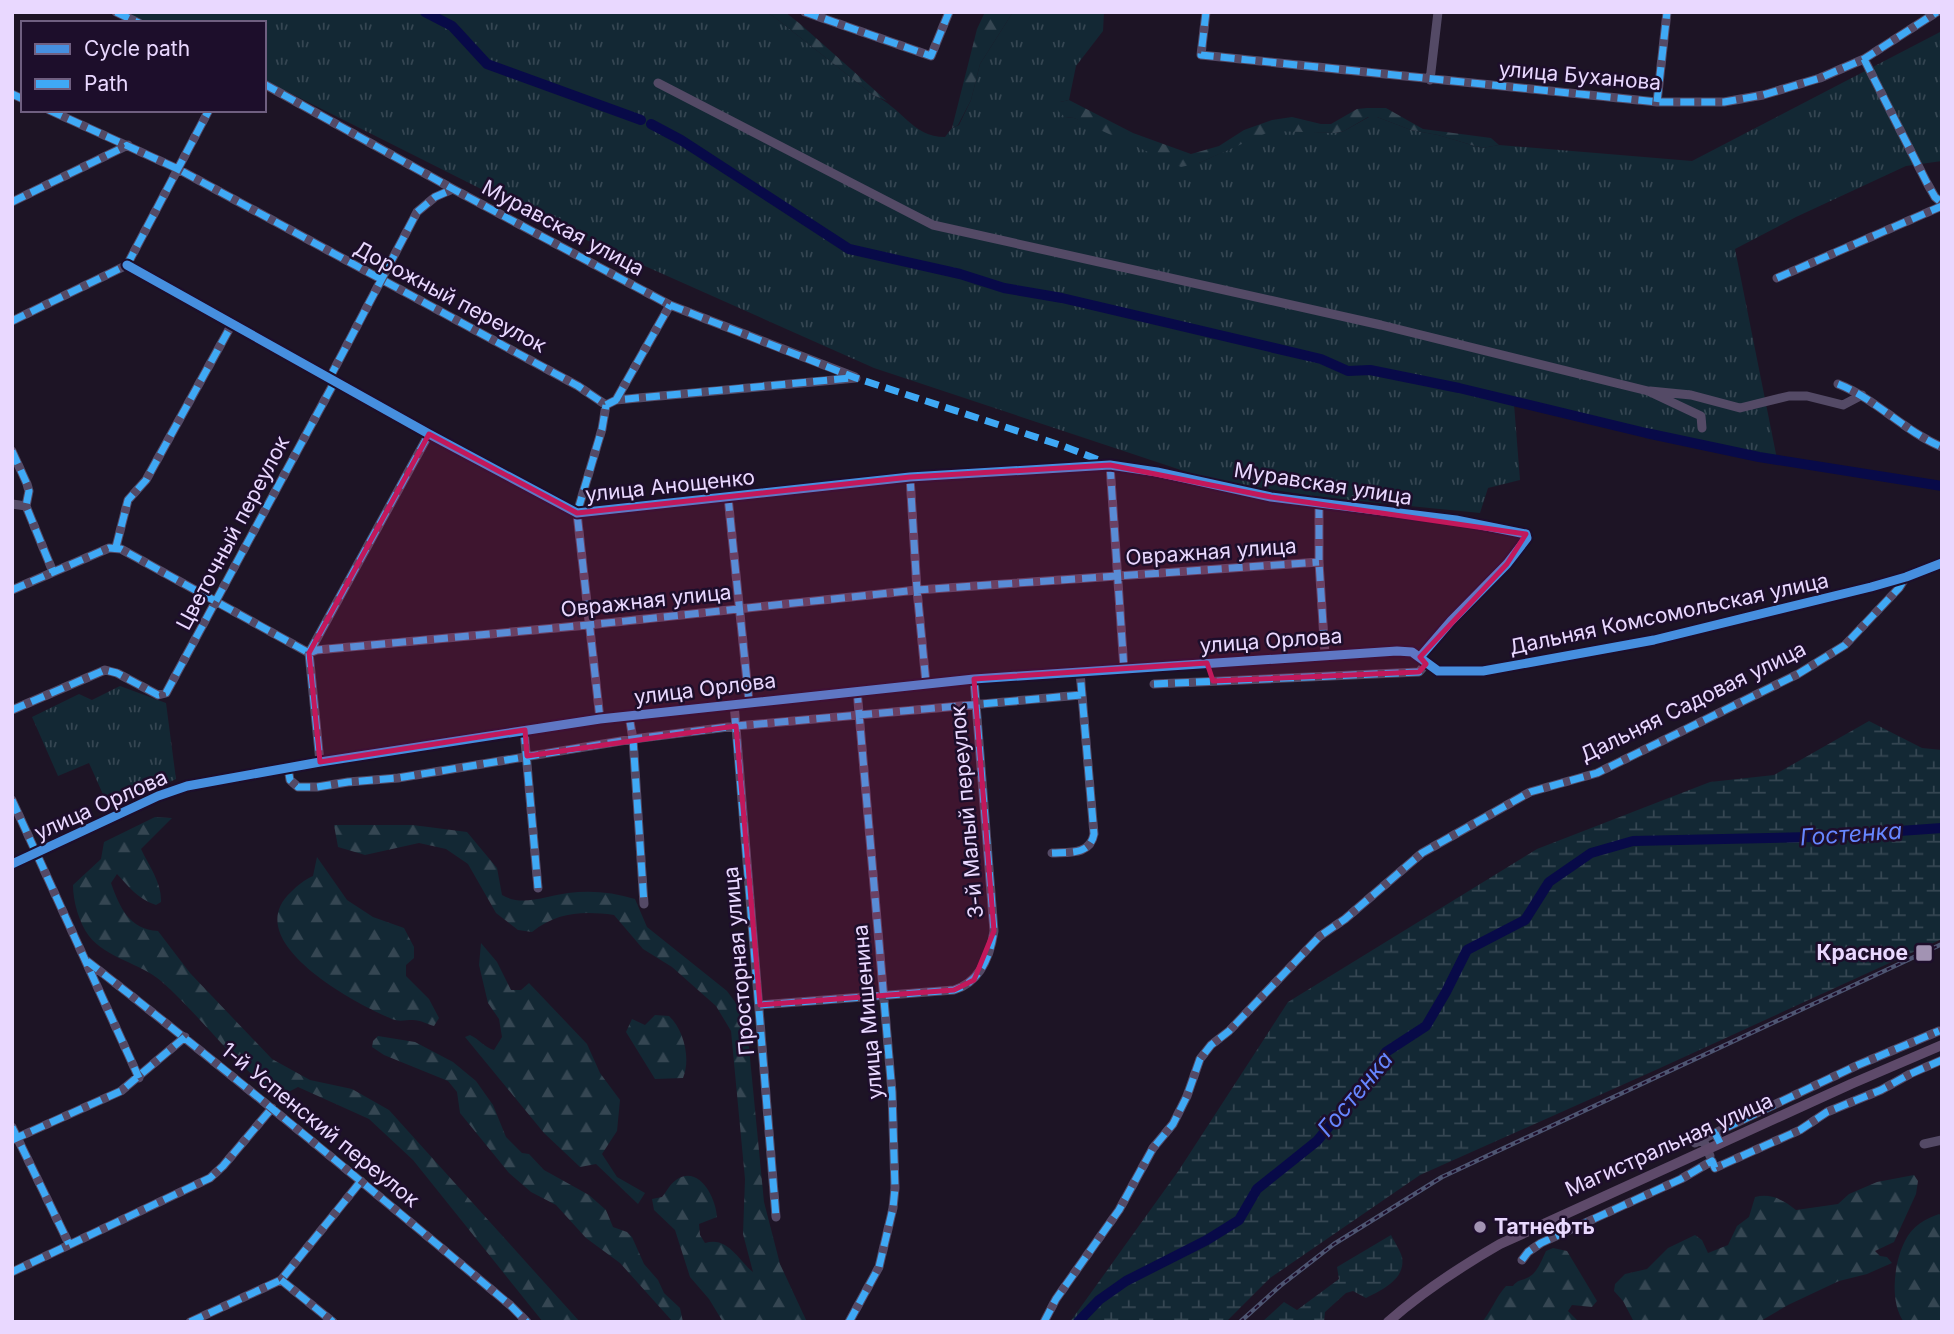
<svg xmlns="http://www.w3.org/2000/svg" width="1954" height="1334" viewBox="0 0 1954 1334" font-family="Inter,sans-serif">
  <defs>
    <pattern id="grass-tufts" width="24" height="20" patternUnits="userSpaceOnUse" patternTransform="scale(1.75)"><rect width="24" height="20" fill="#132834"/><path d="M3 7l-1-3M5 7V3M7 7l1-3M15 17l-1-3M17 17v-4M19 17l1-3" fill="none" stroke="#354652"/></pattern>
    <pattern id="forest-firs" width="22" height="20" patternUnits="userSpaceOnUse" patternTransform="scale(1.75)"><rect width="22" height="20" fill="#132834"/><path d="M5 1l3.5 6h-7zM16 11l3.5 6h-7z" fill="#354652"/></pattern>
    <pattern id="wetland-marsh" width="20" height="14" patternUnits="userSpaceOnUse" patternTransform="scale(1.75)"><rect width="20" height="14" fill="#132834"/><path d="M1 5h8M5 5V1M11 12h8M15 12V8" fill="none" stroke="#354652"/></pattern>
  </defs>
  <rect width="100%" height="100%" fill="#1d1425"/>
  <path fill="url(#grass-tufts)" d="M119 12H765L773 16 873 95C902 107 912 137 945 137L952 128 959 125 971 100 980 64 1013 12H1104L1103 31 1076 66 1069 100 1060 102 1065 117 1074 118 1199 163 1271 130 1335 133 1344 131 1369 117H1377L1411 130 1438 135 1482 148 1499 145 1692 161 1942 31V161L1906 166 1796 217 1735 249 1777 459 1514 404 1520 480 1488 488 1480 513 1319 497 1211 480 874 368 555 226 264 80V23H142Z
    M120 686 166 703 176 779 110 810 89 763 58 776 32 717 79 694 92 700Z"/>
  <path fill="url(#forest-firs)" d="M765 12H785L799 23 887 101 873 95 773 16Z
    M985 12H1013L980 64 971 100 958 125 952 128 977 29Z
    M1069 100 1133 133 1191 154 1219 146 1244 130 1272 120 1292 117 1321 124H1331L1357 109 1367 108H1386L1423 129 1491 138 1499 145 1482 148 1438 135 1411 130 1377 117H1368L1344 131 1335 133 1271 131 1199 163 1181 167 1074 118 1065 117 1058 111 1060 102Z
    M155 817 172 818 141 849C149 866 162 883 161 902L156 905C138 899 129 887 117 874L111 883C120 908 129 929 158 931L190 973 272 1059 310 1080 352 1089 389 1110 580 1322H543L413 1160 369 1119 298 1087 279 1097C234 1064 202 1017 161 981 140 963 106 958 89 936 79 923 73 901 73 885L101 859 104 842Z
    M334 825H413L467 832 497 868 502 895C522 907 545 896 568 893 590 890 613 892 635 899L647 927 727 991 746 1017 764 1202 780 1264 807 1322H723L709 1299 690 1277 675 1230 654 1210 652 1199 662 1197C667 1191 670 1184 676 1180 699 1164 716 1198 717 1217L699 1224 700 1235 705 1243C728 1236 738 1260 753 1272L743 1234 745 1179 731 1031 716 1006 672 967 643 949 614 915C583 911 557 912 532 932L518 930 496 913 468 864 446 849 419 843 365 855 338 847Z
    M317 857 347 900 373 917 404 928 414 947V958L406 965V976L429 999 439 1018 434 1026C427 1024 420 1020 413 1020 405 1020 399 1022 392 1019 354 1003 238 941 291 892 298 885 304 880 313 876Z
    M481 943 497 962 511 990H521L529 983 587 1044 600 1073 620 1100 617 1131 602 1154 617 1177 645 1193 638 1204 596 1164 580 1167 544 1133 465 1037 470 1035C479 1039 484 1047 494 1050L502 1037 499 1019 488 1003 479 965Z
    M655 1015 669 1016C684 1030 691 1059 683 1078L655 1079 626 1032 632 1019 645 1025Z
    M378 1036 415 1042 453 1062 476 1081 493 1105 506 1137 522 1153 529 1154 544 1170 589 1195 606 1210 613 1227 627 1232 632 1237 644 1264 658 1280 664 1293 680 1308 683 1322H673L620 1263 586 1238 556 1205 531 1192 509 1173 460 1113 457 1092 448 1081 384 1055 372 1047 373 1041Z
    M1914 1175 1918 1181 1916 1194 1894 1242 1875 1251 1880 1256 1887 1257 1892 1263 1867 1274 1839 1281 1788 1305 1759 1322H1634L1623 1301 1614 1291 1615 1284 1625 1274 1647 1269 1668 1248 1695 1235 1702 1240 1708 1253 1728 1245 1737 1226 1749 1217 1755 1197C1771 1193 1784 1200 1796 1210L1838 1204 1849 1194 1877 1182Z
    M1939 1214 1942 1216V1322H1904C1889 1302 1894 1262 1905 1241 1912 1226 1925 1219 1939 1214Z
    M1553 1248 1567 1251 1597 1301 1592 1307 1572 1305 1568 1311 1579 1322H1482C1492 1310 1496 1297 1506 1286H1513C1518 1279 1522 1281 1529 1277 1538 1272 1542 1259 1546 1251Z"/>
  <path fill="url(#wetland-marsh)" d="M1869 721 1922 748 1942 750V939L1658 1069 1420 1175 1270 1278 1226 1322H1070L1179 1170 1288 1002 1537 849 1710 782 1774 775Z
    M1391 1235C1394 1241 1400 1250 1402 1257 1406 1279 1382 1290 1366 1298L1353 1291 1346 1293 1325 1312 1324 1322H1262L1284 1302 1297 1310 1339 1279 1337 1267Z"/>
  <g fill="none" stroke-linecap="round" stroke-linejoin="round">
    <path stroke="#080a48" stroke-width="10" d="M425 12 452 26 487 64 641 120
      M651 124 681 140 849 249 960 274 1004 288 1062 298 1321 359 1348 371 1370 370 1459 388 1646 433 1759 457 1942 486
      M1078 1322 1099 1300 1126 1281 1207 1240 1239 1220 1257 1189 1317 1141 1370 1077 1386 1052 1426 1026 1446 992 1467 950 1525 920 1549 882 1591 853 1633 841 1813 837 1942 828"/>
    <path stroke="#544a66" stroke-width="9" d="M116 12 139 23
      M805 12 931 56 949 12
      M1206 12 1201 55 1657 102H1724L1763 95 1820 78 1864 59 1937 12
      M1864 59 1927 183 1935 197 1942 203
      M1430 80 1438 12
      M658 83 933 225 1381 325 1648 391 1701 416 1702 428
      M264 84 453 189 670 305 855 377
      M12 94 23 99
      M1657 102 1667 12
      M49 110 178 169 578 386 606 405 616 400 856 378
      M12 202 128 145
      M127 265 429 434 577 513 910 477 1110 465 1157 472 1271 497 1456 520 1526 534 1527 538 1507 564 1451 621 1420 657
      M127 265 209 110
      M1777 278 1942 206
      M12 321 127 265
      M329 379 417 212 435 197 453 189
      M1838 384C1876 399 1904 431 1942 447
      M1650 391 1691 395 1740 408 1789 396H1807L1843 405 1862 395
      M616 400 670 305
      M12 451 27 484 29 491 26 506 53 572
      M1110 465 1124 669
      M910 477 917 590 926 683
      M728 497 749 701
      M12 504 26 506
      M1319 504V562L1325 655
      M116 547 128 500 146 480 232 324
      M12 590 109 548 121 549 309 653
      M309 653 317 650 588 625 917 590 1319 562
      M309 653 429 434
      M309 653 320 762
      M1154 684 1419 672 1426 664
      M734 703 776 1217
      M12 710 105 670 117 673 158 695 166 693 335 381
      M629 716 633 739 644 904
      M600 719 577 513 602 429 606 405
      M524 730 538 888
      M288 768 290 780 298 787H317L348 782 398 778 633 739 736 726 1081 695
      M12 800 139 1078
      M1052 853C1070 852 1090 855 1094 834L1080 672
      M12 864 158 796 187 786 320 762 600 719 974 679 1397 651 1412 652 1438 671H1483L1654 640 1871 587 1906 577 1942 563
      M87 961C231 1073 371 1189 510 1305L527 1322
      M760 1005 954 990C980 982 990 957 994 931L974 679
      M12 1127 69 1244
      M1703 1139 1710 1156
      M12 1140 121 1091 185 1037
      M1695 1143 1715 1133
      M1720 1143 1715 1133 1858 1065 1939 1031
      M1924 1144 1942 1140
      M1522 1260 1528 1252 1541 1243 1681 1179 1712 1161 1715 1168 1800 1130 1827 1112 1881 1090 1910 1074 1942 1060
      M12 1272 210 1178 223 1166 272 1108
      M281 1280 333 1322
      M190 1322 281 1280 361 1181
      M849 1322 879 1267 893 1208 895 1188 892 1092 857 690
      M1044 1322 1056 1299 1119 1210 1153 1148 1173 1124 1187 1096 1200 1059 1211 1045 1229 1031 1320 936 1345 919 1422 853 1530 792 1597 773 1798 674 1845 645 1899 588 1906 577"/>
    <path stroke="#5e4a6a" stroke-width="10" d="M1388 1322C1423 1291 1460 1267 1500 1244L1851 1084 1942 1045"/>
    <g stroke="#4e5572" stroke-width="4.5">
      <path id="rail" d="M1240 1322 1280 1286 1334 1244 1442 1177 1942 944"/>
    </g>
    <use href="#rail" stroke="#1d0e2b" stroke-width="2" stroke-dasharray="5" stroke-linecap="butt"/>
    <path stroke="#3fa9f5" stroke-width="7" stroke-dasharray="14 7" stroke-linecap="butt" d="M116 12 139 23
      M805 12 931 56 949 12
      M1206 12 1201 55 1657 102H1724L1763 95 1820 78 1864 59 1937 12
      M1864 59 1927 183 1935 197 1942 203
      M264 84 453 189 670 305 856 378 1063 446 1104 462
      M12 94 23 99
      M1657 102 1667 12
      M49 110 178 169 578 386 606 405 616 400 851 378
      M12 202 128 145
      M127 265 209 110
      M1777 278 1942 206
      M12 321 127 265
      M329 379 417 212 435 197 453 189
      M1838 384C1876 399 1904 431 1942 447
      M616 400 670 305
      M12 451 27 484 29 491 26 506 53 572
      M1110 465 1124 669
      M910 477 917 590 926 683
      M728 497 749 701
      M1319 504V562L1325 655
      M116 547 128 500 146 480 232 324
      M12 590 109 548 121 549 309 653
      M309 653 317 650 588 625 917 590 1319 562
      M309 653 429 434
      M309 653 320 762
      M1154 684 1419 672 1426 664
      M12 710 105 670 117 673 158 695 166 693 335 381
      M629 716 633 739 644 904
      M735 718 776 1217
      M600 719 577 513 602 429 606 405
      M524 730 538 888
      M288 768 290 780 298 787H317L348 782 398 778 633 739 736 726 1081 695
      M12 800 139 1078
      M1052 853C1070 852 1090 855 1094 834L1080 672
      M87 961C231 1073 371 1189 510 1305L527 1322
      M760 1005 954 990C980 982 990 957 994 931L974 679
      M12 1127 69 1244
      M12 1140 121 1091 185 1037
      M1720 1143 1715 1133 1858 1065 1939 1031
      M1522 1260 1528 1252 1541 1243 1681 1179 1712 1161 1715 1168 1800 1130 1827 1112 1881 1090 1910 1074 1942 1060
      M12 1272 210 1178 223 1166 272 1108
      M281 1280 333 1322
      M190 1322 281 1280 361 1181
      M849 1322 879 1267 893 1208 895 1188 892 1092 857 690
      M1044 1322 1056 1299 1119 1210 1153 1148 1173 1124 1187 1096 1200 1059 1211 1045 1229 1031 1320 936 1345 919 1422 853 1530 792 1597 773 1798 674 1845 645 1899 588 1906 577"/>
    <g stroke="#1d0e2b" stroke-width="13">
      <path id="cycleway" d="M127 265 429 434 577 513 910 477 1110 465 1157 472 1271 497 1456 520 1526 534 1527 538 1507 564 1451 621 1420 657
        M12 864 158 796 187 786 320 762 600 719 974 679 1397 651 1412 652 1438 671H1483L1654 640 1871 587 1906 577 1942 563"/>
    </g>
    <use href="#cycleway" stroke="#468fdf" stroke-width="9"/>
  </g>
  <path fill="#c2185b" fill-opacity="0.2" stroke="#c2185b" stroke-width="5" stroke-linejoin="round" d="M429 434 577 513 910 477 1110 465 1271 497 1526 534 1507 564 1420 657 1426 664 1419 672 1213 681 1207 663 974 679 994 931 974 980 954 990 760 1005 736 726 527 756 525 730 320 762 309 653Z"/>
  <g fill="#a293b3" stroke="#1d0e2b" stroke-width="2.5">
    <rect x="1915" y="944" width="18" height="18" rx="3.5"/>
    <circle cx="1480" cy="1227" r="7"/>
  </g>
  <g text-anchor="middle" stroke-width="5" stroke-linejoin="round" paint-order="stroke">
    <g font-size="21" fill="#e9d8ff" stroke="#1d0e2b">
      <text transform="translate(1580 76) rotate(5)" y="7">улица Буханова</text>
      <text transform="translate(563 228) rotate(28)" y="7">Муравская улица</text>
      <text transform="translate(450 297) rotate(28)" y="7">Дорожный переулок</text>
      <text transform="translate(1323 484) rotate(9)" y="7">Муравская улица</text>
      <text transform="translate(670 486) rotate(-6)" y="7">улица Анощенко</text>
      <text transform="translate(233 533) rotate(-62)" y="7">Цветочный переулок</text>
      <text transform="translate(1211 552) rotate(-4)" y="7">Овражная улица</text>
      <text transform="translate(646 601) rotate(-6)" y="7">Овражная улица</text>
      <text transform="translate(1669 614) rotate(-12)" y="7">Дальняя Комсомольская улица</text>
      <text transform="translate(1271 641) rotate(-4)" y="7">улица Орлова</text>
      <text transform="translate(705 689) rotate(-7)" y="7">улица Орлова</text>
      <text transform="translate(1693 702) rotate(-26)" y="7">Дальняя Садовая улица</text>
      <text transform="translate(101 805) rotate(-24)" y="7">улица Орлова</text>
      <text transform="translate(967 812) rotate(-95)" y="7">3-й Малый переулок</text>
      <text transform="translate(739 961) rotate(-95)" y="7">Просторная улица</text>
      <text transform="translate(868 1012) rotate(-95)" y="7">улица Мишенина</text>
      <text transform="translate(320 1125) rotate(39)" y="7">1-й Успенский переулок</text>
      <text transform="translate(1669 1145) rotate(-24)" y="7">Магистральная улица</text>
    </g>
    <g font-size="21" font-weight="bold" fill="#e9d8ff" stroke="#1d0e2b" text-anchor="end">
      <text x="1908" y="960">Красное</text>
      <text x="1494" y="1234" text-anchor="start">Татнефть</text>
    </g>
    <g font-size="23" font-style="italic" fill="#6686ff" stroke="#1d0e2b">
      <text transform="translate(1851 834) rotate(-4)" y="8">Гостенка</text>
      <text transform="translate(1355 1094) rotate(-50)" y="8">Гостенка</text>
    </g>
  </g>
  <rect width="1954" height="1334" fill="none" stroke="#e9d8ff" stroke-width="28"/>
  <rect x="21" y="21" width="245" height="91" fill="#1d0e2b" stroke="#6f5f80" stroke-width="2"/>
  <rect x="35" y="44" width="35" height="10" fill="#468fdf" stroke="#6f5f80" stroke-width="2"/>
  <text x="84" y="56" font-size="21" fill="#e9d8ff">Cycle path</text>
  <rect x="35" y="79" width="35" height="10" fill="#3fa9f5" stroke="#6f5f80" stroke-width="2"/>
  <text x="84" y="91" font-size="21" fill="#e9d8ff">Path</text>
</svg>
